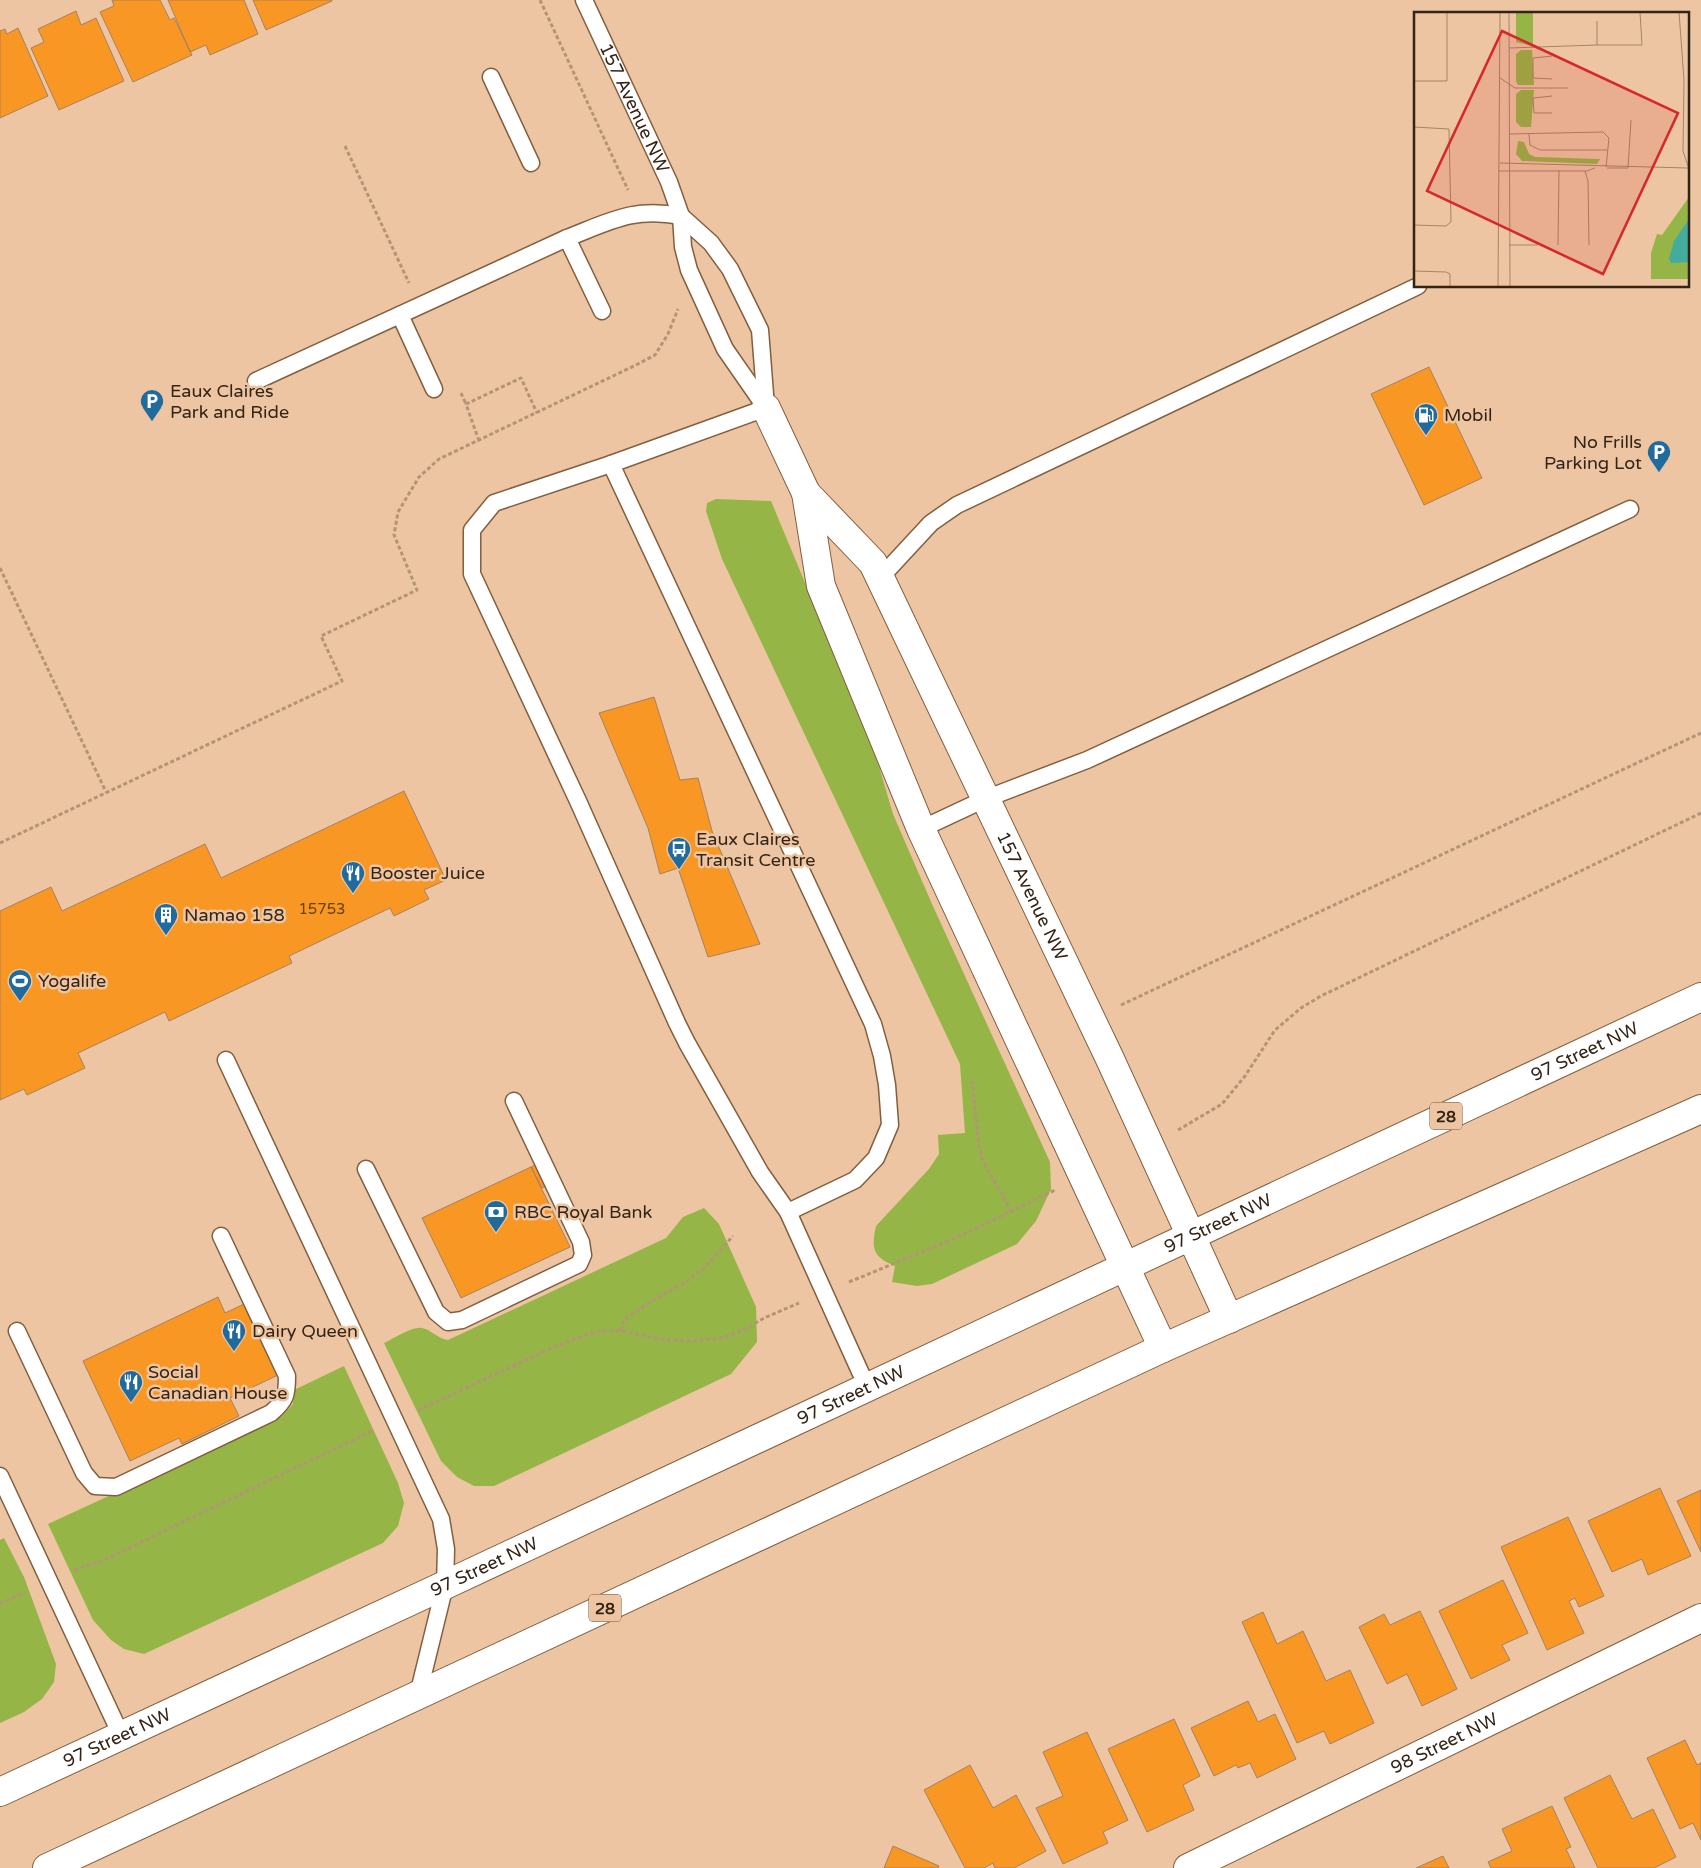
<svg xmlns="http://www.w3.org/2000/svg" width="1701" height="1868" viewBox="0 0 1701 1868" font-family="'Varela Round',sans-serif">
  <rect width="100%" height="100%" fill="#edc5a2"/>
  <path fill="#95b547" d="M716 499 771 501 873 746 893 814 932 904 1050 1162 1051 1189 1036 1221 1017 1244 932 1284 917 1286 892 1282 895 1266C873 1257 871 1249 876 1226L929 1169 939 1154 938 1135 965 1133 960 1064 722 559 706 511 707 503Z
    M704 1208 719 1224 756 1307 757 1342 731 1374 494 1486H474L457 1477 441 1461 384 1343C393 1339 413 1326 422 1328 432 1330 438 1339 448 1340L666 1238 683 1217Z
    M344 1366 398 1483 404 1503 398 1526 383 1543 144 1654 124 1649 111 1640 93 1620 48 1524 282 1416 293 1404 294 1390Z
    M4 1538 24 1577 56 1664 54 1682 42 1699 24 1712 0 1723V1540Z"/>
  <path fill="#f89724" stroke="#a68160" d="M112 0H160L170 20 174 18 192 55 133 82 100 12 114 6Z
    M168 0H244L258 34 210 55 206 45 190 52Z
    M253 0H332V1L266 30Z
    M76 11 81 25 96 18 124 81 59 110 31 48 44 42 38 29Z
    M18 28 48 96 0 118V31L5 29 7 34Z
    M1429 367 1482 478 1424 505 1371 394Z
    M654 697 680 780 698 778 712 831 760 944 708 957 678 868 660 874 648 828 599 713Z
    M404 791 446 880 424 890 429 899 394 916 390 908 289 956 292 963 169 1021 165 1012 78 1053 85 1068 27 1095 24 1089 0 1100V911L51 887 62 911 205 844 221 878Z
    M547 1159 557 1181 542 1188 531 1167Z
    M531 1167 570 1247 461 1298 422 1218Z
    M218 1297 225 1313 244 1304 278 1375 230 1398 239 1416 182 1444 179 1438 130 1461 83 1361Z
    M1660 1488 1691 1556 1648 1575 1642 1559 1612 1572 1588 1521Z
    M1701 1490V1552L1677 1501Z
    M1568 1517 1604 1596 1579 1607 1575 1598 1569 1601 1584 1633 1547 1650 1501 1547Z
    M1503 1580 1528 1633 1502 1645 1510 1660 1471 1679 1439 1611Z
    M1420 1611 1457 1689 1422 1706 1407 1674 1387 1684 1359 1627 1384 1614 1390 1625Z
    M1263 1612 1277 1644 1303 1631 1326 1681 1350 1670 1374 1723 1330 1744 1324 1731 1297 1743 1242 1622Z
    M1248 1701 1258 1722 1275 1714 1296 1759 1257 1778 1250 1763 1238 1768 1236 1765 1214 1776 1191 1728Z
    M1174 1719 1200 1776 1183 1785 1194 1810 1147 1832 1108 1749Z
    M1087 1732 1128 1820 1103 1832 1108 1843 1063 1864 1036 1808 1063 1796 1043 1752Z
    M1685 1740 1697 1765 1701 1763V1840L1693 1823 1680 1829 1647 1758Z
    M970 1765 993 1808 1016 1795 1046 1851 1014 1868H995L993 1863 984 1868H965L924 1790Z
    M1610 1775 1632 1819 1653 1809 1676 1857 1654 1868H1598L1564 1798Z
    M1552 1806 1571 1847 1566 1849 1575 1868H1491L1488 1862 1512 1851 1502 1829Z
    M893 1846 939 1866 938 1868H884Z
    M1443 1856 1449 1868H1416Z"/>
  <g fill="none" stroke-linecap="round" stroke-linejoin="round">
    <g stroke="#825f3e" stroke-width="19">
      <g id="lane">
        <path id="s1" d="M584 0 669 182 681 216 683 247 689 270 725 349 766 408"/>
        <path d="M491 77 531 163"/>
        <path d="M681 216 711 243 730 269 760 330 766 407"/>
        <path d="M567 238 602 311"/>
        <path d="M400 315 434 389"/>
        <path d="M256 381 567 238C611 221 633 207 681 216"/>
        <path d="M766 408 611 464 494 503 472 530V574L578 801 677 1023 687 1043 760 1172 788 1212 867 1387"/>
        <path d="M611 464 873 1024 882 1056 887 1085 890 1125 876 1158 855 1180 788 1212"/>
        <path d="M880 578 931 523 957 505 1418 286"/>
        <path d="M921 829 985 799 1087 760 1630 509"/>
        <path d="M226 1060 441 1519 446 1549 445 1585 418 1695"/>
        <path d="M366 1169 436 1312 448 1322 462 1320 579 1264 583 1255 581 1242 514 1101"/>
        <path d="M17 1331 84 1473 95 1486 116 1487 271 1413C286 1400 287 1395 287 1376L221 1236"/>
        <path d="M0 1476 121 1735"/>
      </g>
    </g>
    <g stroke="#825f3e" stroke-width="30">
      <g id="street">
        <path d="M766 408 806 493 821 586 921 829 1163 1348"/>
        <path id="s2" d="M806 493 873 563 1110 1059 1229 1319"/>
        <path id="s3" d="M1188 1868 1701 1618"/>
      </g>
    </g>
    <g stroke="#825f3e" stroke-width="30">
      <g id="primary">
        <path id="s4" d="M0 1792 445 1585 1701 997"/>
        <path d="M47 1868 1163 1348 1701 1109"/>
      </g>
    </g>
    <path stroke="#b49477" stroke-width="3" stroke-dasharray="4 2.5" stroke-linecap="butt" d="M540 0 628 190
      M345 146 409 283
      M461 393 466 404
      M479 441 466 404 521 378 537 413
      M0 568 106 792
      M0 843 342 681 321 636 417 590 394 535 398 512 419 477 439 459 634 366 655 355 668 334 678 309
      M1121 1005 1701 733
      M972 1080 979 1146 983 1161 1011 1211
      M1178 1130 1222 1104 1245 1076 1275 1030 1301 1008 1321 996 1701 813
      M849 1282 956 1238 1055 1190
      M621 1331 624 1320 629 1316 658 1297 683 1284 704 1268 733 1236
      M418 1410 552 1348 582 1336 600 1331H621L665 1340 690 1341 720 1338 744 1330 764 1318 799 1303
      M74 1570 104 1560 372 1431
      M0 1604 25 1592"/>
    <use href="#lane" stroke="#fff" stroke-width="16"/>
    <use href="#street" stroke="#fff" stroke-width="28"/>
    <use href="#primary" stroke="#fff" stroke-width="28"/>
  </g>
  <defs>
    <g id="parking-pin" transform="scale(1.25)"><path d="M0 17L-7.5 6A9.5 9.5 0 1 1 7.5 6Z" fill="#206b9e" stroke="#edc5a2"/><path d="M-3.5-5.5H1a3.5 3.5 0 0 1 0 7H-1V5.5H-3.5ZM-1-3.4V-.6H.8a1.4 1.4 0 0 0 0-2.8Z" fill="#fff"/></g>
    <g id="fuel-pin" transform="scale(1.25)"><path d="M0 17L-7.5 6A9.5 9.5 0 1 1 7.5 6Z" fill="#206b9e" stroke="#edc5a2"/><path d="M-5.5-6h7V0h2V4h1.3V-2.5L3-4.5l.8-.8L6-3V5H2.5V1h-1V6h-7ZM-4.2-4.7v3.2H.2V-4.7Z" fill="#fff"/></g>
    <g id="bus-pin" transform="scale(1.25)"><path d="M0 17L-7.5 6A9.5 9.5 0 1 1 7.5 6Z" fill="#206b9e" stroke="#edc5a2"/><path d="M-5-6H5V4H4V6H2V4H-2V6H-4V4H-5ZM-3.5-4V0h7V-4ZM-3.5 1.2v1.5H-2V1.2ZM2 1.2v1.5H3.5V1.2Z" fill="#fff"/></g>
    <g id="restaurant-pin" transform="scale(1.25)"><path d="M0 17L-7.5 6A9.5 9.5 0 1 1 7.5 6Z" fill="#206b9e" stroke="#edc5a2"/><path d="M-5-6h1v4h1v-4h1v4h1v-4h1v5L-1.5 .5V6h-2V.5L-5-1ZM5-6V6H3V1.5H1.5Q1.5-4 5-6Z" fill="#fff"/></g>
    <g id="building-pin" transform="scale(1.25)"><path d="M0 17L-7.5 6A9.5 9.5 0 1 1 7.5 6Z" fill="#206b9e" stroke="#edc5a2"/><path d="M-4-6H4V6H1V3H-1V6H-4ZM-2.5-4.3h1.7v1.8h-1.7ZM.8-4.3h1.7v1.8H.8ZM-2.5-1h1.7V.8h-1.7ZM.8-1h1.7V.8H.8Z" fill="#fff"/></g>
    <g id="stadium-pin" transform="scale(1.25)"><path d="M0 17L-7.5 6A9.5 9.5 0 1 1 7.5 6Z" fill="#206b9e" stroke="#edc5a2"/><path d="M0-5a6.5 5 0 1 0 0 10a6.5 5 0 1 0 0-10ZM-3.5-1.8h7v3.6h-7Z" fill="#fff"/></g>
    <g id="bank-pin" transform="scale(1.25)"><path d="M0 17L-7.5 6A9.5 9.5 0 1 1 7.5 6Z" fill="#206b9e" stroke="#edc5a2"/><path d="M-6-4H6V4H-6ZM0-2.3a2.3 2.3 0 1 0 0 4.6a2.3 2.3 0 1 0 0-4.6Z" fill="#fff"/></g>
  </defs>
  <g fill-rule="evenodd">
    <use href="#parking-pin" x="152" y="401"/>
    <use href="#fuel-pin" x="1426" y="415"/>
    <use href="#parking-pin" x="1659" y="452"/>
    <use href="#bus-pin" x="679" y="849"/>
    <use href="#restaurant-pin" x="353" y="873"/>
    <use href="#building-pin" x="166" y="915"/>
    <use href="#stadium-pin" x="20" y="981"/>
    <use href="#bank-pin" x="496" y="1212"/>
    <use href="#restaurant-pin" x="234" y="1331"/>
    <use href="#restaurant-pin" x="131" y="1382"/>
  </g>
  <g text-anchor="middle" stroke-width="5" stroke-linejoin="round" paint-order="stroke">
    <g font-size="15" fill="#64411a">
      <text x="322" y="914">15753</text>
    </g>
    <g fill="#edc5a2" stroke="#6b5440" stroke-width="1">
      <rect x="1430" y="1102.5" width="32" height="27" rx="4"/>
      <rect x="589" y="1594.5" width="32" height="27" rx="4"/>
    </g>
    <g font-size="16" font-weight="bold" fill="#332416">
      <text x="1446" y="1122">28</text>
      <text x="605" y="1614">28</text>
    </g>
    <g font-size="18" fill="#332416" stroke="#edc5a2">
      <text dy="6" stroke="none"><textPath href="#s1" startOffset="119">157 Avenue NW</textPath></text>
      <text dy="6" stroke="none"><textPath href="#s2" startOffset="466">157 Avenue NW</textPath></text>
      <text dy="6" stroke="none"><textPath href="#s4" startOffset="1749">97 Street NW</textPath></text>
      <text dy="6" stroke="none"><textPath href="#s4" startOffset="1344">97 Street NW</textPath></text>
      <text dy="6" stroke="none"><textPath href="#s4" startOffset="939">97 Street NW</textPath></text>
      <text dy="6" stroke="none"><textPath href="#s4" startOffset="534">97 Street NW</textPath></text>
      <text dy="6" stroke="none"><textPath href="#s4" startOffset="129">97 Street NW</textPath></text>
      <text dy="6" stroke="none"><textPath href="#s3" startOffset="285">98 Street NW</textPath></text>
    </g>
    <g font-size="18" fill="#332416" stroke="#edc5a2" text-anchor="start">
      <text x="170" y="397">Eaux Claires<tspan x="170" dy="21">Park and Ride</tspan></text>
      <text x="1444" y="421">Mobil</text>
      <text x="1642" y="448" text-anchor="end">No Frills<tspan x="1642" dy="21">Parking Lot</tspan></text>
      <text x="696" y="845">Eaux Claires<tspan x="696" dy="21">Transit Centre</tspan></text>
      <text x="370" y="879">Booster Juice</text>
      <text x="184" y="921">Namao 158</text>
      <text x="38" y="987">Yogalife</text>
      <text x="514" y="1218">RBC Royal Bank</text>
      <text x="252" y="1337">Dairy Queen</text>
      <text x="148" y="1378">Social<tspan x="148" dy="21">Canadian House</tspan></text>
    </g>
  </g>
  <g transform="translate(1414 12)">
    <rect width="275" height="275" fill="#edc5a2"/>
    <path d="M102 0H119V34L102 30ZM107 38H118L120 73H104L102 69V42ZM107 78H120L117 115H107L102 110V82ZM104 129 110 130 115 142 121 145 186 147 183 152 108 149 102 142ZM275 185V267H237V241L243 222 248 223Z" fill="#95b547"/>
    <path d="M275 207V250L257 251 255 247 260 229Z" fill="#44ac9f"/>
    <path fill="none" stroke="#a3856a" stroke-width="1" d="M95 0 96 275M265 0 270 68 269 139 275 157M183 9V33H228L226 0M95 36 183 33M86 66 101 76H154M138 67 119 66V46L138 44M0 69H33V0M138 101H120L119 86 138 84M0 115 35 117 37 210 32 214 0 213M95 122 189 120 195 126 192 155M115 122 116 133 126 138H193M86 151 274 156M193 156H214M214 156 217 108M85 159H173L181 156M171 159 174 169 175 233M95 233H124M144 233 145 158M0 259 32 260 36 262V275M84 275 86 0"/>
    <path fill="#d62828" fill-opacity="0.15" stroke="#d62828" stroke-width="2.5" d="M88 19 264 101 189 262 13 179Z"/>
    <rect width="275" height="275" fill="none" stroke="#332416" stroke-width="2.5"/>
  </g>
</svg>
